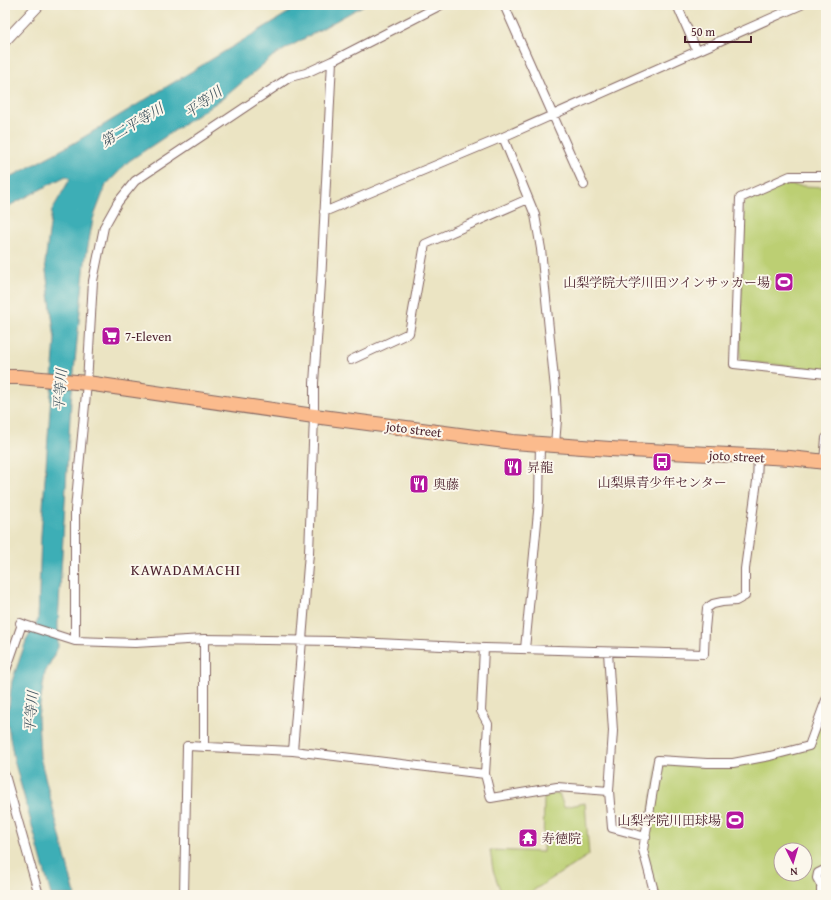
<svg xmlns="http://www.w3.org/2000/svg" width="831" height="900" viewBox="0 0 831 900" font-family="'Gentium Book Plus','Noto Serif JP',serif">
  <rect width="100%" height="100%" fill="#fbf7ec"/>
  <filter id="ink" filterUnits="userSpaceOnUse"><feTurbulence type="fractalNoise" baseFrequency=".025" numOctaves="2"/><feDisplacementMap in="SourceGraphic" scale="8" xChannelSelector="R" yChannelSelector="G"/><feConvolveMatrix kernelMatrix="1 2 1 2 8 2 1 2 1" color-interpolation-filters="sRGB"/></filter>
  <filter id="wash" filterUnits="userSpaceOnUse"><feTurbulence type="fractalNoise" baseFrequency=".012" numOctaves="4" result="noise"/><feDisplacementMap in="SourceGraphic" scale="16" xChannelSelector="R" yChannelSelector="G"/><feGaussianBlur stdDeviation="0.9" result="paint"/><feColorMatrix in="noise" values="0 0 0 0 0 0 0 0 0 0 0 0 0 0 0 0 0 1.4 0 .05"/><feComposite in="paint" operator="in"/></filter>
  <g filter="url(#wash)">
    <rect width="100%" height="100%" fill="#ebe4c3"/>
    <path fill="#bccf73" stroke="#83774f" fill-rule="evenodd" d="M781 185 826 187V370L740 361 744 202Z
      M826 700V869L818 873 821 895H655L643 850 658 760 733 763 809 746ZM781 850H805V874H781Z
      M559 793 564 807 585 803 589 855 534 890 530 895H502L493 870 490 850 543 852 544 796Z"/>
    <path fill="#3daeb6" stroke="#446670" d="M301 5H364L273 56 226 96 129 161 106 185 93 219 85 262 71 401 58 623V647L45 673 38 717 40 757 75 895H51L14 760 7 721 12 681 26 641 38 620 41 535 55 339 45 263 52 210 70 179 66 176 5 208V180L74 143Z"/>
  </g>
  <g filter="url(#ink)">
    <g fill="none" stroke-linecap="round" stroke-linejoin="round">
      <g stroke="#826460" stroke-width="10">
        <path id="minor" d="M504 5 584 185
          M677 5 697 51
          M332 61 441 5
          M503 137 535 215 541 249 556 399 557 419 555 445
          M826 176H790L740 198 734 364 826 374
          M324 212 503 137 801 5
          M351 360 409 333 425 244 528 199
          M824 462 826 438
          M20 623 25 625 75 641 135 643 204 639 335 641 484 648 704 654 705 629 707 608 713 604 722 602 736 601 745 596V569L757 481 758 457
          M75 641V510L87 383 93 281 104 227 118 202 135 181 290 77 306 73 332 61 321 283 314 383V416L309 553 293 751
          M484 648 481 711 488 724 485 774
          M525 649 539 501 540 444
          M608 652 613 731 609 791
          M5 673 22 624
          M204 747V639
          M5 775 39 895
          M184 895 187 746 293 751 485 774 491 798 557 787 609 791 612 828 646 837
          M655 895 643 850 658 760 707 763H733L770 756 809 746 826 700
          M821 895V885L817 878 818 873 826 869"/>
      </g>
      <g stroke="#826460" stroke-width="12">
        <path id="tertiary" d="M5 41 39 5"/>
      </g>
      <g stroke="#826460" stroke-width="16">
        <path id="trunk" d="M5 377H19L87 383 314 416 513 442 610 449 790 458 826 462"/>
      </g>
      <use href="#minor" stroke="#fff" stroke-width="8"/>
      <use href="#tertiary" stroke="#fff" stroke-width="10"/>
      <use href="#trunk" stroke="#fbbb8d" stroke-width="14"/>
    </g>
  </g>
  <defs>
    <g id="stadium-square" transform="scale(1)"><rect x="-9" y="-9" width="18" height="18" rx="4" fill="#b5179e" stroke="#fbf7ec"/><path d="M0-5a6.5 5 0 1 0 0 10a6.5 5 0 1 0 0-10ZM-3.5-1.8h7v3.6h-7Z" fill="#fff"/></g>
    <g id="supermarket-square" transform="scale(1)"><rect x="-9" y="-9" width="18" height="18" rx="4" fill="#b5179e" stroke="#fbf7ec"/><path d="M-6-5.5h2.5l.6 2H6L4.5 2H-2.5L-4.4-4H-6ZM-1.5 3.2a1.3 1.3 0 1 0 .1 0ZM3 3.2a1.3 1.3 0 1 0 .1 0Z" fill="#fff"/></g>
    <g id="bus-square" transform="scale(1)"><rect x="-9" y="-9" width="18" height="18" rx="4" fill="#b5179e" stroke="#fbf7ec"/><path d="M-5-6H5V4H4V6H2V4H-2V6H-4V4H-5ZM-3.5-4V0h7V-4ZM-3.5 1.2v1.5H-2V1.2ZM2 1.2v1.5H3.5V1.2Z" fill="#fff"/></g>
    <g id="restaurant-square" transform="scale(1)"><rect x="-9" y="-9" width="18" height="18" rx="4" fill="#b5179e" stroke="#fbf7ec"/><path d="M-5-6h1v4h1v-4h1v4h1v-4h1v5L-1.5 .5V6h-2V.5L-5-1ZM5-6V6H3V1.5H1.5Q1.5-4 5-6Z" fill="#fff"/></g>
    <g id="temple-square" transform="scale(1)"><rect x="-9" y="-9" width="18" height="18" rx="4" fill="#b5179e" stroke="#fbf7ec"/><path d="M0-6L5-2H3V0L6.5 2.5H4V6H1.5V3h-3V6H-4V2.5H-6.5L-3 0V-2H-5Z" fill="#fff"/></g>
  </defs>
  <g fill-rule="evenodd">
    <use href="#stadium-square" x="784" y="282"/>
    <use href="#supermarket-square" x="111" y="336"/>
    <use href="#bus-square" x="662" y="462"/>
    <use href="#restaurant-square" x="513" y="467"/>
    <use href="#restaurant-square" x="419" y="484"/>
    <use href="#stadium-square" x="735" y="820"/>
    <use href="#temple-square" x="528" y="838"/>
  </g>
  <g text-anchor="middle" stroke-width="4" stroke-linejoin="round" paint-order="stroke">
    <g font-size="13" fill="#4a1f2b" stroke="#fbf7ec" text-anchor="start">
      <text x="770" y="287" text-anchor="end">山梨学院大学川田ツインサッカー場</text>
      <text x="125" y="341">7-Eleven</text>
      <text x="527" y="472">昇龍</text>
      <text x="662" y="487" text-anchor="middle">山梨県青少年センター</text>
      <text x="433" y="489">奥藤</text>
      <text x="721" y="825" text-anchor="end">山梨学院川田球場</text>
      <text x="542" y="843">寿徳院</text>
    </g>
    <g font-size="13" fill="#4a1f2b" stroke="#fbf7ec">
      <text transform="translate(414 429) rotate(7)" y="5">joto street</text>
      <text transform="translate(737 456) rotate(3)" y="5">joto street</text>
    </g>
    <g font-size="14" font-style="italic" fill="#455863" stroke="#fbf7ec">
      <text transform="translate(203 102) rotate(-35)" y="5">平等川</text>
      <text transform="translate(132 125) rotate(-31)" y="5">第二平等川</text>
      <text transform="translate(60 390) rotate(-86)" y="5">平等川</text>
      <text transform="translate(31 712) rotate(-85)" y="5">平等川</text>
    </g>
    <g font-size="15" letter-spacing="1" fill="#4a1f2b" stroke="#fbf7ec">
      <text x="186" y="575">KAWADAMACHI</text>
    </g>
  </g>
  <rect width="831" height="900" fill="none" stroke="#fbf7ec" stroke-width="20"/>
  <g transform="translate(793 862) rotate(175)"><circle r="19" fill="#fbf7ec" stroke="#b4a19f"/>
  <path d="M0-3L7 15L0 10L-7 15Z" fill="#b5179e"/>
  <text y="-6" font-size="11" font-weight="bold" text-anchor="middle" fill="#4a1f2b">N</text>
  </g>
  <path d="M685 36v6h66v-6" fill="none" stroke="#4a1f2b" stroke-width="2"/>
  <text x="691" y="36" font-size="12" fill="#4a1f2b" stroke="#fbf7ec" stroke-width="3" paint-order="stroke">50 m</text>
</svg>
